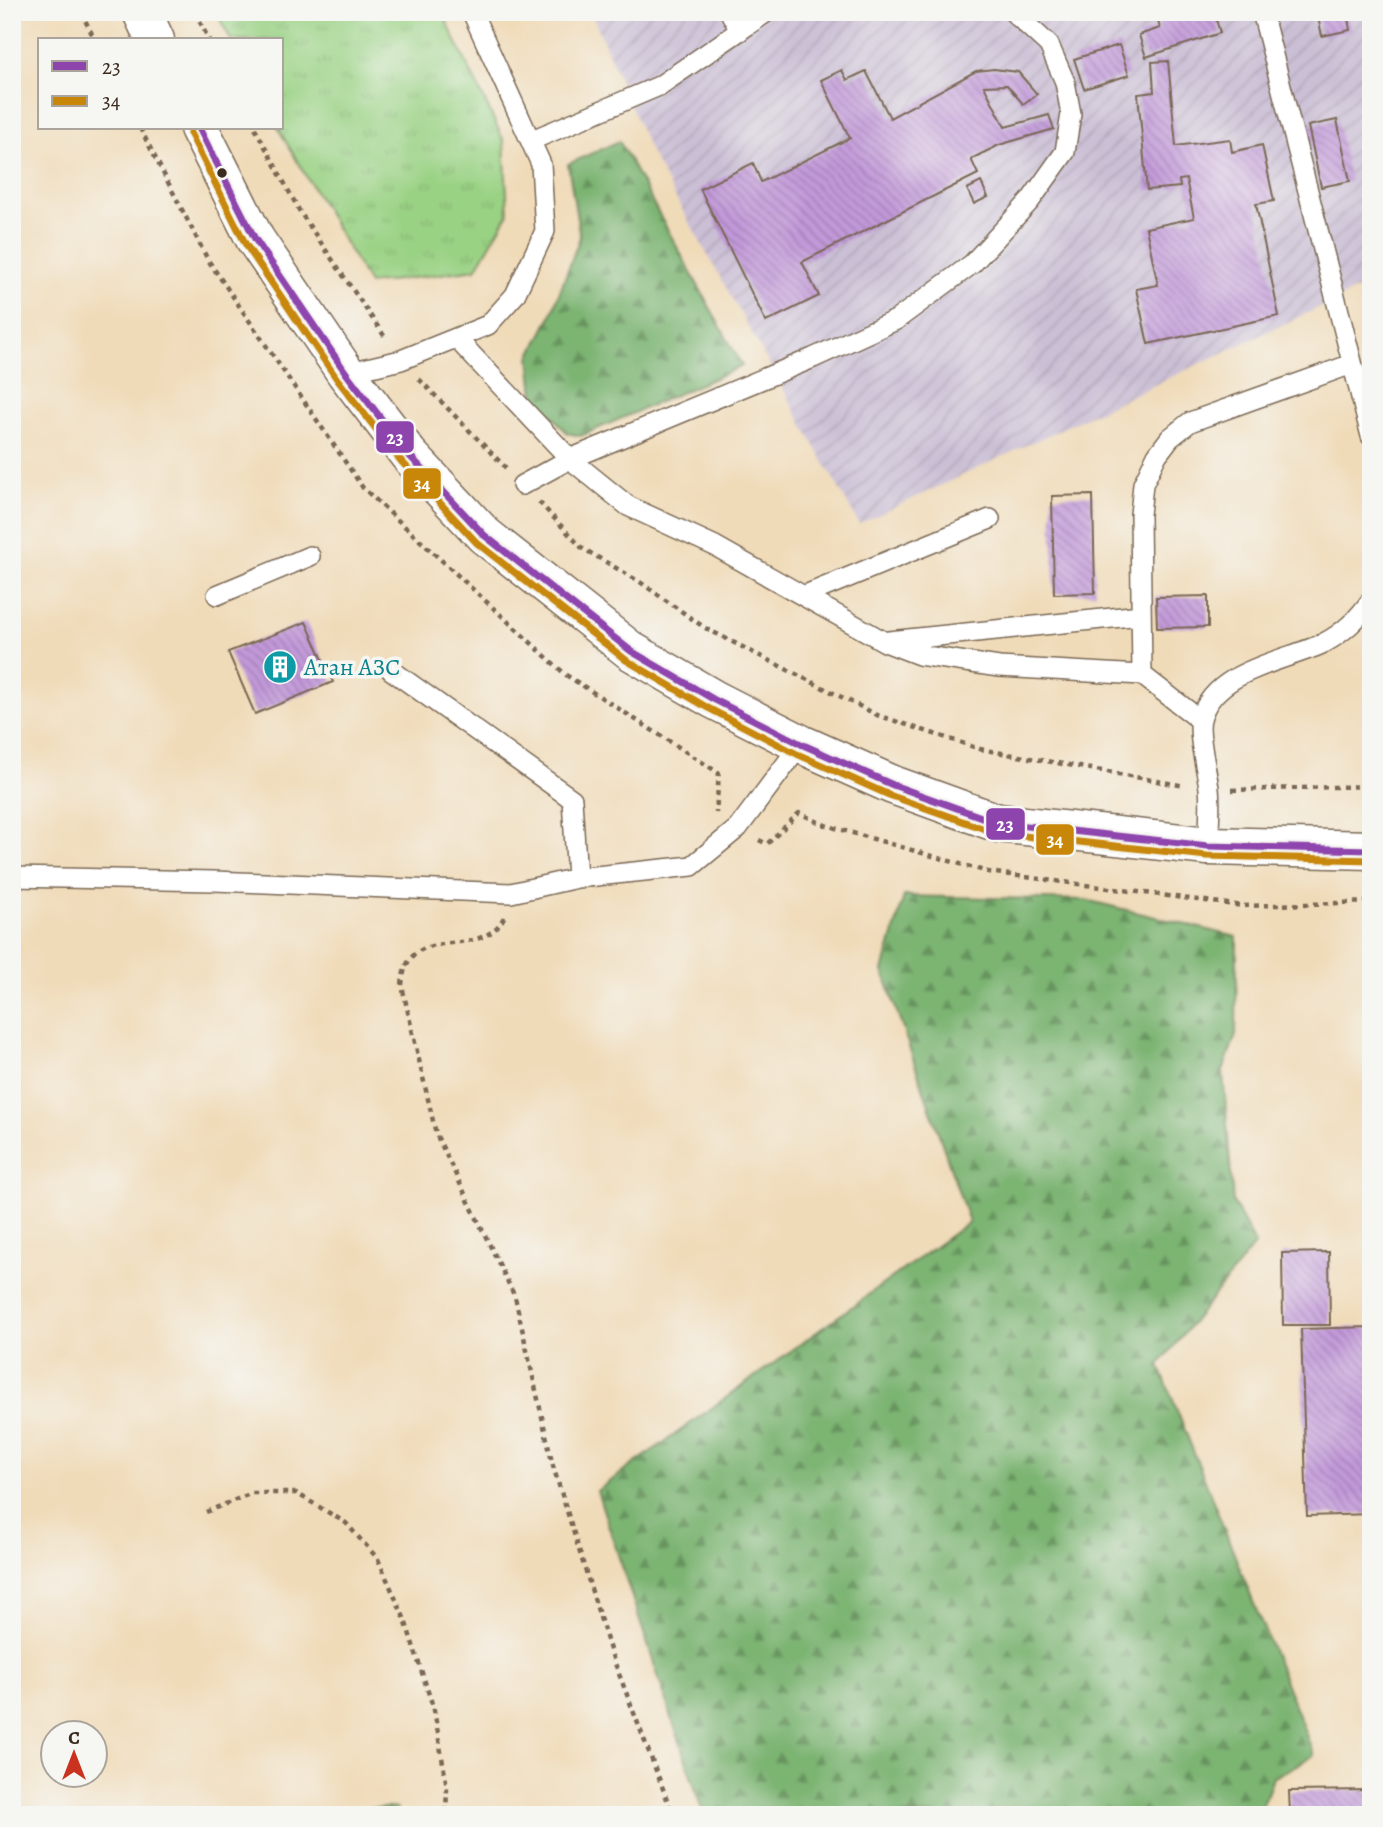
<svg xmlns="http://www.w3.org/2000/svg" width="1383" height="1827" viewBox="0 0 1383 1827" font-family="Alegreya,serif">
  <defs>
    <pattern id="industrial-furrows" width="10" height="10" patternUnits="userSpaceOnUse" patternTransform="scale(1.75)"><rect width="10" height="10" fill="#cbbfd5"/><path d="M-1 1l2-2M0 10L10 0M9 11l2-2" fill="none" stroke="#afa4b6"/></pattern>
    <pattern id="grass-tufts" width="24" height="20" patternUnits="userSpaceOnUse" patternTransform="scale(1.75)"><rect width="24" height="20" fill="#9ad284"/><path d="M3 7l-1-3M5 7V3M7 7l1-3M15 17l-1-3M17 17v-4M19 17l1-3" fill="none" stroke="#86b472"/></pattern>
    <pattern id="forest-firs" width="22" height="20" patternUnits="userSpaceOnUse" patternTransform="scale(1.75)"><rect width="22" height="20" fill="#7bb472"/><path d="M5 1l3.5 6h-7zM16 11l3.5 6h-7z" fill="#66935d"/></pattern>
    <pattern id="building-back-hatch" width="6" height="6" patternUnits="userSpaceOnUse" patternTransform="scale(1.75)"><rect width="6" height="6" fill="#c299da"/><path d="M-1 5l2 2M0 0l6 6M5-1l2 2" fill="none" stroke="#9f7db0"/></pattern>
  </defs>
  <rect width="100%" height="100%" fill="#f6f6f2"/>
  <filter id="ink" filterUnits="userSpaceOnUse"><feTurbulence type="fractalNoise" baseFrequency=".0143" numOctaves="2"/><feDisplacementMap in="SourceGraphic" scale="14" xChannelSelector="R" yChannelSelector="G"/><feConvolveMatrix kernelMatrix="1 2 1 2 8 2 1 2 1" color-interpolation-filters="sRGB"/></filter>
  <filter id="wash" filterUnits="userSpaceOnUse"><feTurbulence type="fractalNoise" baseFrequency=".00686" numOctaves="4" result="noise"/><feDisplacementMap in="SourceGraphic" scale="28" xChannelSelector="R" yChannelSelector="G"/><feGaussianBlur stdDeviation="1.57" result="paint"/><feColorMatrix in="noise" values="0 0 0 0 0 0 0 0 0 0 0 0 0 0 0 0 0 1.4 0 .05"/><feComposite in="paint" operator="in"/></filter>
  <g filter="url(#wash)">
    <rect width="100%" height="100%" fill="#f0dbb9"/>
    <path fill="url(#industrial-furrows)" d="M591 12H1363L1371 63V283L859 524 651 154Z"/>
    <path fill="url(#grass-tufts)" stroke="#6a7e51" stroke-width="2" d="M216 12H442L504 141 508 214 476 269 369 284 278 128H282V40H231Z"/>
    <path fill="url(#forest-firs)" stroke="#5b6f48" stroke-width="2" d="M619 141 742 366 581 436 567 433 534 395 530 357 550 318 580 237 568 164Z
      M904 896 1086 900 1237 937 1236 1034 1223 1071 1233 1202 1255 1244 1159 1365 1314 1755 1273 1778 1259 1815H704L597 1491 969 1222 883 971Z
      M337 1808H397V1815H326Z"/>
    <g id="blocks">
      <path fill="url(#building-back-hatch)" d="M1155 12H1214L1220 33 1146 57 1139 35 1160 28Z
        M1317 12H1347L1350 30 1322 36Z
        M1119 45 1129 75 1084 89 1074 59Z
        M1168 61 1176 146 1230 139 1232 152 1262 145 1274 201 1256 204 1279 316 1148 344 1136 289 1158 285 1146 228 1194 218 1186 179 1179 180 1180 187 1147 190 1138 94 1154 92 1152 62Z
        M994 69 1018 72 1037 94 1023 104 1007 85 984 86 1005 127 1049 115 1054 129 999 145 971 159 978 174 802 262 819 296 766 322 700 189 753 163 761 182 850 138 821 80 842 70 847 80 866 71 890 118 976 71Z
        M1337 120 1350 181 1321 187 1308 126Z
        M981 182 988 197 974 204 967 189Z
        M1093 495 1095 593 1054 594 1052 496Z
        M1208 596V627L1157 628 1156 597Z
        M306 622 333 682 255 714 228 652Z
        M1329 1252 1330 1325H1283L1282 1253Z
        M1371 1327V1514L1307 1516 1301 1329Z
        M1371 1790V1815H1290L1289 1791Z"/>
    </g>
  </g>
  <g filter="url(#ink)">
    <use href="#blocks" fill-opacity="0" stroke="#7a6854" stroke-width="2"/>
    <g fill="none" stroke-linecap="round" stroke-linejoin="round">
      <g stroke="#7a6854" stroke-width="22">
        <path id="lane" d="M730 12 740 31
          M1262 12 1371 436
          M532 140 659 86 767 12
          M456 338 570 459 628 506 715 546 885 642 919 655 999 667 1142 675 1200 720
          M346 373 401 360 488 325 515 295 545 231 541 164 472 12
          M522 485 570 459 813 358 896 320 972 264 1030 201 1065 152 1071 114 1065 82 1049 45 1013 12
          M217 595 310 556
          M803 596 990 519
          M889 641 1141 615
          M391 670 572 799 577 878
          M1142 675 1140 515 1143 484 1157 455 1170 438 1190 422 1352 364
          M1208 846C1209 827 1211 807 1209 788 1207 771 1197 734 1201 719 1213 670 1286 661 1324 643 1343 633 1359 618 1371 600
          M12 877 214 881 511 893 577 878 692 866 738 828 801 744"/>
      </g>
      <g stroke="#7a6854" stroke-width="41">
        <path id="primary" d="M142 12 155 40
          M199 128 255 239 346 373 409 455 484 535 631 651 713 699 801 744 893 785 998 823 1208 846 1371 850"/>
      </g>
      <path stroke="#7a6854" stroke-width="4.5" stroke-dasharray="5 5" stroke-linecap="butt" d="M81 12 95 40
        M195 12 209 40
        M140 128 208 260 363 488 566 675 719 773 716 813
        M255 128 300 212 387 340
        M419 379 506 468
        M539 502 582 548 640 582 705 628 877 715 980 749 1185 786
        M1232 790 1371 786
        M759 840 767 844 799 813 825 825 988 872 1243 906 1371 902
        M504 917C480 965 406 917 402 986L436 1134 515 1297 553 1466 611 1653 673 1815
        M206 1512 252 1493H296L346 1523 378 1559 405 1620 434 1710 447 1787 446 1815"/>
      <use href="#lane" stroke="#fff" stroke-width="19"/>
      <use href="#primary" stroke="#fff" stroke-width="38"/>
      <g stroke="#f6f6f2" stroke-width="12">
        <path id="bus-1" d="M199 128 255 239 346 373 409 455 484 535 631 651 713 699 801 744 893 785 998 823 1208 846 1371 850"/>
      </g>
      <g stroke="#f6f6f2" stroke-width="12">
        <path id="bus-2" d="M190 133 246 245 337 379 401 461 477 543 626 660 708 708 797 754 889 795 996 833 1207 856 1371 860"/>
      </g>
      <use href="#bus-1" stroke="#8e44ad" stroke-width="7"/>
      <use href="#bus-2" stroke="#c88708" stroke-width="7"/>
    </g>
  </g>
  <defs>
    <g id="building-disc" transform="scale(1.75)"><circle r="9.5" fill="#0f9aa8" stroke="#f6f6f2"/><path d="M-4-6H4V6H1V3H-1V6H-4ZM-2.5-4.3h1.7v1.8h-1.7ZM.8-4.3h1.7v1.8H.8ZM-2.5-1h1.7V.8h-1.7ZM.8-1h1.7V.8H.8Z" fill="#fff"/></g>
  </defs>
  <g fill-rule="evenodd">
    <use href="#building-disc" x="280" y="667"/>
  </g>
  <circle fill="#3b2a1e" stroke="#f6f6f2" stroke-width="2.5" cx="222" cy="173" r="6"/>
  <g text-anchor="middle" stroke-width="7" stroke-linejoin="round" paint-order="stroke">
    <g font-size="24" fill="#0d838f" stroke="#f6f6f2" text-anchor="start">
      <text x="304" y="675">Атан АЗС</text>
    </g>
  </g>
  <g stroke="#f6f6f2" stroke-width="2.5">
    <rect x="375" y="420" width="40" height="34" rx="7" fill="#8e44ad"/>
    <rect x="402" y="467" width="40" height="33" rx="7" fill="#c88708"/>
    <rect x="985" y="807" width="41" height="34" rx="7" fill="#8e44ad"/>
    <rect x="1035" y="823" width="40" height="33" rx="7" fill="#c88708"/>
  </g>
  <g font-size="19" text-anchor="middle" font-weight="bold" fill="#fff">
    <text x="395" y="444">23</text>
    <text x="422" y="490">34</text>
    <text x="1005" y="831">23</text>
    <text x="1055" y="846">34</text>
  </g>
  <rect width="1383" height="1827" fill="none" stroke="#f6f6f2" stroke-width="42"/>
  <rect x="38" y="38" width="245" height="91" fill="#f6f6f2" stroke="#aba49d" stroke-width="2"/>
  <rect x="52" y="61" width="35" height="10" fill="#8e44ad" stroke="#aba49d" stroke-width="2"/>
  <text x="102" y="74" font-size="21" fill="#3b2a1e">23</text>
  <rect x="52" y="96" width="35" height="10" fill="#c88708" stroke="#aba49d" stroke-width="2"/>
  <text x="102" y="108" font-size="21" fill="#3b2a1e">34</text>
  <g transform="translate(74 1754)"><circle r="33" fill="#f6f6f2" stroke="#aba49d" stroke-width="2"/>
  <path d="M0-5L12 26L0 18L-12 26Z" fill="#c8321e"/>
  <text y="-10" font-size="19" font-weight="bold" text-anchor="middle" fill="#3b2a1e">С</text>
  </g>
</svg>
